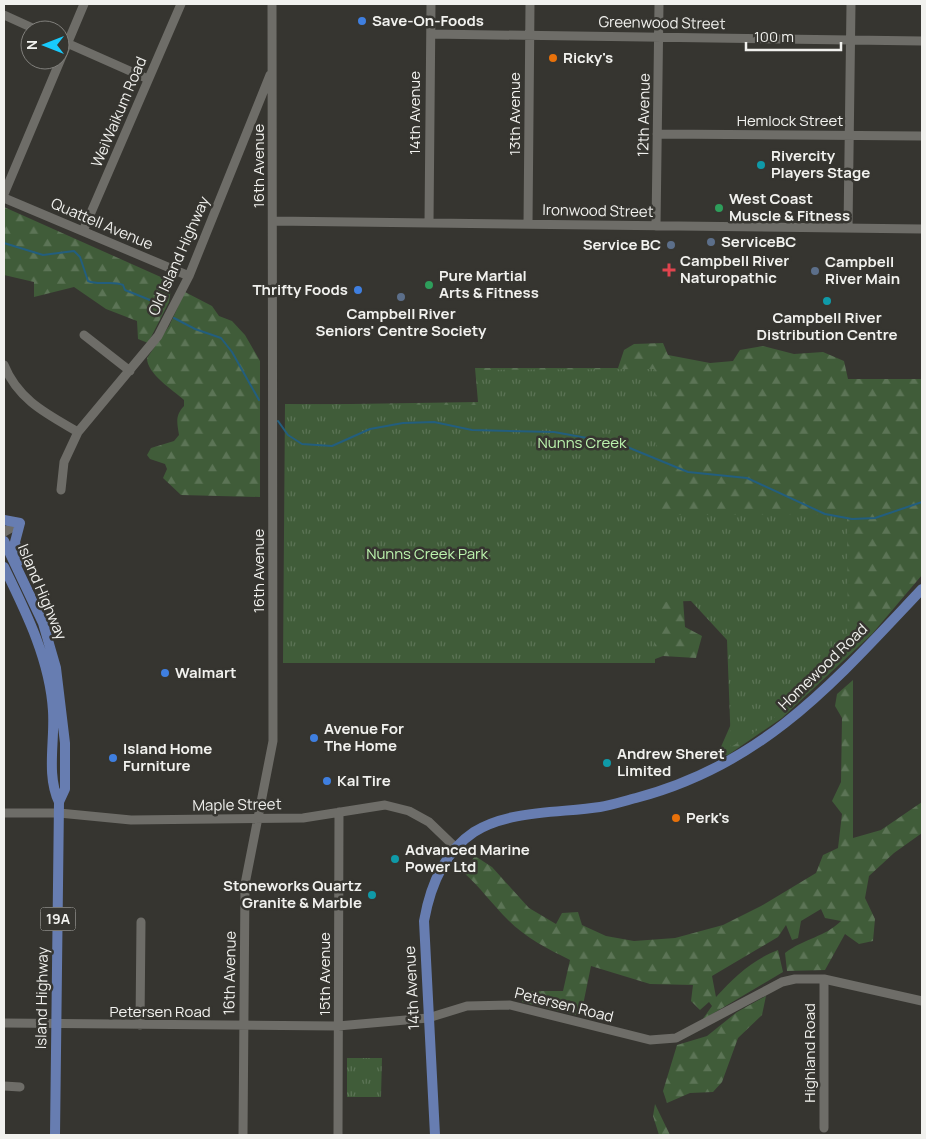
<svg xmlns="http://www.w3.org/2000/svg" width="926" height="1139" viewBox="0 0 926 1139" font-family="Manrope,sans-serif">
  <defs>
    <pattern id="forest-firs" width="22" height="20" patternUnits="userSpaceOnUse" patternTransform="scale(1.25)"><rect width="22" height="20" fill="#405c39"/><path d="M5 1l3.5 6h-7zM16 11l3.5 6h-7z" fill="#5c7456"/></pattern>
    <pattern id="park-tufts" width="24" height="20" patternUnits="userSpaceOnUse" patternTransform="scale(1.25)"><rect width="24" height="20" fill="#405c39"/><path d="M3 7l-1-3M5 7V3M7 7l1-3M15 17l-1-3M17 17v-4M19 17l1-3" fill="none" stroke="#5c7456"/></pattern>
  </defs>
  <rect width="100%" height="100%" fill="#363530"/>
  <path fill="url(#forest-firs)" d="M4 207 172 282 169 302 148 343 138 339 137 321 106 309 74 287 34 297V282L4 275Z
    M185 292 212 306 219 316 232 321 245 335 260 361V497L181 495 163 478 167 469 165 464 150 459 147 455 151 448 174 441 179 435C177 422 175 416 184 406V400C173 390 147 374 147 358L169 326Z
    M663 343 668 355 710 363 733 361 740 350 763 346 794 354 823 352 844 361 848 379H922V575L872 634 782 718 728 755 717 756 731 724 732 645 691 595 683 599 685 627 702 636 696 658 663 656 650 661 288 405 478 402 475 368H618L624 350 634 344Z
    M853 680V838L881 830 922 802V833L894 853 869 876 865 898 875 919 873 941 859 944 845 934 825 970 787 971 785 953C805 938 825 937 841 921L825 918 821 909 801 921 798 938 792 940 786 925 778 937 712 976 716 997C735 976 752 960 778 950L783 972 702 1020 712 1006 709 1002 700 1010 691 1001 693 985 650 984 591 966 583 1005 576 1015 522 1002 525 991H563L570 960C548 949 526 938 508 920 492 904 480 887 463 872L475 856 492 867 529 908 556 924 562 913 578 912 582 925 606 936 634 941 675 938 723 925 761 906 816 873 823 855 838 848 842 814 832 801 841 782 842 718 835 706 837 694Z
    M766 996 762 1015 738 1038 722 1082 713 1092 690 1093 667 1103 663 1091 677 1045 707 1036 737 1012Z
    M655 1104 670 1135H659L653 1116Z"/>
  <path fill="url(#park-tufts)" d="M655 369 657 515 847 514 848 648C813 688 776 720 731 747L727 640 691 601 655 602V663H283L285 404 478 405V370Z
    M347 1058H382L381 1097H347Z"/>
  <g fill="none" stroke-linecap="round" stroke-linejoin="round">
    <path stroke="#235e7e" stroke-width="2" d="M4 243 43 255 74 251 80 257 88 281C100 286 112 280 123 285L125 290 160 304
      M174 318 195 329 221 338 232 352 259 400
      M278 421 288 435 302 444 332 446 370 429 403 423 434 422 472 430 554 432 620 444 688 472 747 478 825 514 852 519 875 518 922 502"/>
    <path stroke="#6e6d68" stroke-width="9" d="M4 15 37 30
      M431 34 922 41
      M60 40 148 79
      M657 134 922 136
      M4 194 84 4
      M4 198 189 276
      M273 221 922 229
      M429 223 431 4
      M528 224 530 4
      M656 226 659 4
      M848 228 851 4
      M83 231 181 4
      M84 335 130 371
      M4 365C18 400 47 414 78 432
      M61 490 64 462 78 432 158 336 189 276 270 75
      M4 532 20 523
      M4 813H59L131 820 303 818 385 805 409 811 429 822 456 848
      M4 1023 338 1026 428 1018 467 1006 510 1005 650 1040 676 1038 782 982 795 979H824L922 1001
      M140 1025 141 922
      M4 1086 20 1087
      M824 1128V979
      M243 1135 245 884 273 741 272 4
      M338 1135 339 812"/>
    <path stroke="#677db1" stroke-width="10" d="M4 520 20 523 15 542 19 561
      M4 541 43 623 56 668 65 743V789L59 802 55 1135
      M4 567C26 612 50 660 53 711 55 741 46 775 59 802
      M435 1135 424 921C430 887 444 852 474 832 508 810 561 813 600 807 612 805 624 801 636 798 765 764 835 681 922 589"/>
  </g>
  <g fill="#3f7fe0" stroke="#363530" stroke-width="2">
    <circle cx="362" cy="21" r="5"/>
    <circle cx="358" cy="290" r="5"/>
    <circle cx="165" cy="673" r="5"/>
    <circle cx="314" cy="738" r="5"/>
    <circle cx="113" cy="758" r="5"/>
    <circle cx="327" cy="781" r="5"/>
  </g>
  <g fill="#e8710a" stroke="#363530" stroke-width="2">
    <circle cx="553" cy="58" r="5"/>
    <circle cx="676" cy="818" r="5"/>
  </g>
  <g fill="#0f9aa8" stroke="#363530" stroke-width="2">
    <circle cx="761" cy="165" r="5"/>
    <circle cx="827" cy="301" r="5"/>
    <circle cx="607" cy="763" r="5"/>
    <circle cx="395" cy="859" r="5"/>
    <circle cx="372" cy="895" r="5"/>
  </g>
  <g fill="#2e9e5b" stroke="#363530" stroke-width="2">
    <circle cx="719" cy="208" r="5"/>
    <circle cx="429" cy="285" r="5"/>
  </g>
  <g fill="#5c6f8a" stroke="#363530" stroke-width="2">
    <circle cx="711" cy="242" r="5"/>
    <circle cx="671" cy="245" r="5"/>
    <circle cx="815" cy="271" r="5"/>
    <circle cx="401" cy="297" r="5"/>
  </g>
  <path fill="#e0444e" stroke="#363530" stroke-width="2" d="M666.5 262.5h5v5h5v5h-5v5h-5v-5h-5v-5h5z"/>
  <g text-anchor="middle" stroke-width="5" stroke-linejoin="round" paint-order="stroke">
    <rect fill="#363530" stroke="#b9b9b5" stroke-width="1" x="40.5" y="907.5" width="35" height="23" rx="4"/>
    <g font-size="14" font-weight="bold" fill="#f1f1ee">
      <text x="58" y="924">19A</text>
    </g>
    <g font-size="15" font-weight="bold" fill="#f1f1ee" stroke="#363530" text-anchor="start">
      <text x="372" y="26">Save-On-Foods</text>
      <text x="563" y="63">Ricky's</text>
      <text x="771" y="161">Rivercity<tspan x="771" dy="17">Players Stage</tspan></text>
      <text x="729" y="204">West Coast<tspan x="729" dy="17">Muscle &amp; Fitness</tspan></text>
      <text x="721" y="247">ServiceBC</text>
      <text x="661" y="250" text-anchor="end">Service BC</text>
      <text x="680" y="266">Campbell River<tspan x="680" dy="17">Naturopathic</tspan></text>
      <text x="825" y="267">Campbell<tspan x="825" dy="17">River Main</tspan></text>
      <text x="439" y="281">Pure Martial<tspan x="439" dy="17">Arts &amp; Fitness</tspan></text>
      <text x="348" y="295" text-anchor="end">Thrifty Foods</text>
      <text x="401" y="319" text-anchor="middle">Campbell River<tspan x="401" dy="17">Seniors' Centre Society</tspan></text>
      <text x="827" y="323" text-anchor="middle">Campbell River<tspan x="827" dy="17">Distribution Centre</tspan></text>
      <text x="175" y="678">Walmart</text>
      <text x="324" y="734">Avenue For<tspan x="324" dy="17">The Home</tspan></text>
      <text x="123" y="754">Island Home<tspan x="123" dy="17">Furniture</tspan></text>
      <text x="617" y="759">Andrew Sheret<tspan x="617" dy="17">Limited</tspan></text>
      <text x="337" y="786">Kal Tire</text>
      <text x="686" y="823">Perk's</text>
      <text x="405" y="855">Advanced Marine<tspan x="405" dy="17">Power Ltd</tspan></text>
      <text x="362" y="891" text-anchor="end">Stoneworks Quartz<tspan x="362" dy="17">Granite &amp; Marble</tspan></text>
    </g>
    <g font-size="15" fill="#f1f1ee" stroke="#363530">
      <text transform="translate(662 23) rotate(1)" y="5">Greenwood Street</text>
      <text transform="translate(119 112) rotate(-67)" y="5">WeiWaikum Road</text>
      <text transform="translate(415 113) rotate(-90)" y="5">14th Avenue</text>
      <text transform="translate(515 114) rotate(-90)" y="5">13th Avenue</text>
      <text transform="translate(644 115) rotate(-89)" y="5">12th Avenue</text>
      <text x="790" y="126">Hemlock Street</text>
      <text transform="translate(259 166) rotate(-90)" y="5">16th Avenue</text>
      <text transform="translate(598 211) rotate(1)" y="5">Ironwood Street</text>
      <text transform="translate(102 224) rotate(23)" y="5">Quattell Avenue</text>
      <text transform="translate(179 256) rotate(-66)" y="5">Old Island Highway</text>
      <text transform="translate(259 571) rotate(-90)" y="5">16th Avenue</text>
      <text transform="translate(42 592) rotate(67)" y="5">Island Highway</text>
      <text transform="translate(823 667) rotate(-44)" y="5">Homewood Road</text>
      <text transform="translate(237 805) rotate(-1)" y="5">Maple Street</text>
      <text transform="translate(230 973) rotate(-89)" y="5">16th Avenue</text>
      <text transform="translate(325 974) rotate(-90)" y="5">15th Avenue</text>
      <text transform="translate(412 988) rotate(-93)" y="5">14th Avenue</text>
      <text transform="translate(42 998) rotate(-89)" y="5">Island Highway</text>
      <text transform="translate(564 1005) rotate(14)" y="5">Petersen Road</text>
      <text x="160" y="1017">Petersen Road</text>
      <text transform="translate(810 1053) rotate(-90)" y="5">Highland Road</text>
    </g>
    <g font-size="15" fill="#bcf4ae" stroke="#363530">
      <text x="582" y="448">Nunns Creek</text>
      <text x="427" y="559">Nunns Creek Park</text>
    </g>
  </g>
  <rect width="926" height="1139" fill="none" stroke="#f1f1ee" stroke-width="10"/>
  <g transform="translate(45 45) rotate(270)"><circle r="24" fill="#363530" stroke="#81807c"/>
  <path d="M0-4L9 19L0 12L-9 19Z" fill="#18cafc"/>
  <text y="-8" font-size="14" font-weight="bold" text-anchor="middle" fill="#f1f1ee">N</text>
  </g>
  <path d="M746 42v8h95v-8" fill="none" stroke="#f1f1ee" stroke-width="2.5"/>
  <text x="754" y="42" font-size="15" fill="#f1f1ee" stroke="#363530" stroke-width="4" paint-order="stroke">100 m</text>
</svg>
